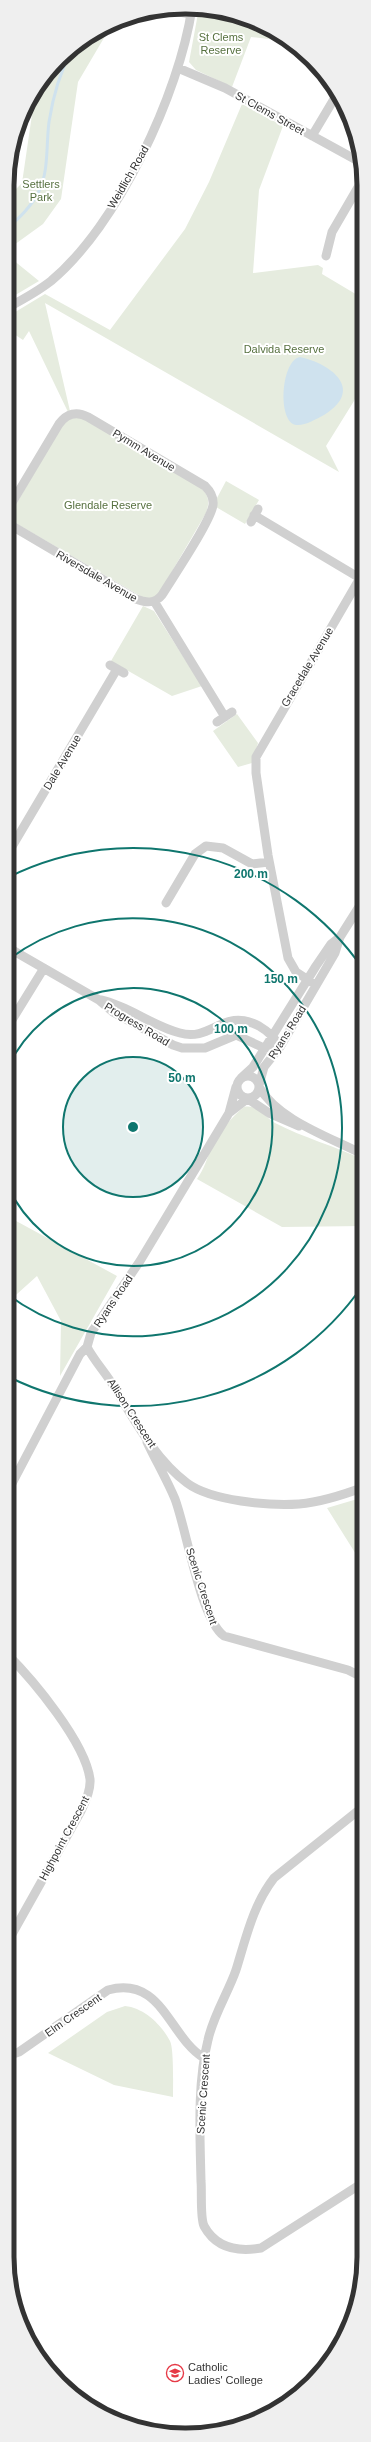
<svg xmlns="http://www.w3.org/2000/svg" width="371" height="2442" viewBox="0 0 371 2442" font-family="Helvetica,sans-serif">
  <rect width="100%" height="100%" fill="#fff"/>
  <path fill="#e6ecdf" d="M199 8 264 25 286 41 251 37 232 87 196 70 189 62Z
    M111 26 78 82 61 199 43 224 7 250V198L22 183 35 94 68 51Z
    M242 104 283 126 259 190 253 273 318 265 323 268 322 274 364 299V379L354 401 326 446 339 472 45 303 70 411 68 412 29 331 23 340 14 334 7 338V317L45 294 110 330 185 229 209 182Z
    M7 255 39 281 7 300Z
    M81 417 199 486C209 495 210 501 206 513L160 592 153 598H144L12 521 11 513 62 425 68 419Z
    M226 481 259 500 245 524 216 507 217 498Z
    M143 606 154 611 202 686 172 696 111 661Z
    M237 714 258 743 252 763 238 767 213 731Z
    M244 1107C257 1104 265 1117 275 1123 304 1138 335 1146 364 1160V1226L282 1227 197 1179C204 1169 207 1159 211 1148 218 1134 231 1117 244 1107Z
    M7 1216 117 1276 60 1376 61 1321 37 1276 7 1303Z
    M364 1497V1567L327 1508Z
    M125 2006C144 2008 161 2024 170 2041 174 2049 173 2086 173 2097L114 2085 48 2053 107 2012Z"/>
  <path fill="#cfe2ee" d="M300 357C332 364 365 390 324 415 316 419 305 426 296 425 277 422 281 360 300 357Z"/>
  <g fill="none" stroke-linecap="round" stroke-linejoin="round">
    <path stroke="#cfe2ee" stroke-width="3" d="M7 229C19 218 32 206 39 191 49 171 46 144 49 122 53 96 60 72 72 49"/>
    <path stroke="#d0d0d0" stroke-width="9" d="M173 11 191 14
      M178 68 225 88 360 162
      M312 136 337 94
      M326 256 332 232 364 177
      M7 308C22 300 37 292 51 281 118 225 179 94 192 8
      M254 515 363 580
      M251 522 258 509
      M7 523 136 599C146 603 155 604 162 595 173 577 211 521 213 505 214 497 210 491 205 486L88 417C77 411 67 413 59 424L7 511
      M154 601 225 717
      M110 665 124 673
      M217 722 232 712
      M7 855 117 669
      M166 903 195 854 206 846 223 848 252 864 269 862
      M7 947 99 1000 113 1012 173 1045 182 1048H205L236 1035 264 1048 280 1047
      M316 985 296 972 288 958 268 855 256 773V757L360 578
      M101 1000C129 1006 152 1026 180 1033 212 1042 223 1007 259 1026 269 1032 274 1037 280 1047
      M7 1028 44 968
      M237 1087a11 11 0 1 1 22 0a11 11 0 1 1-22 0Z
      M241 1078 253 1067 316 966 331 944 340 937
      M259 1085 264 1067 280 1047 335 953 340 937 364 899
      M259 1087C279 1121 330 1137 364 1155
      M248 1099 269 1113 299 1126
      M229 1113 247 1099
      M87 1347C95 1362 106 1373 114 1387 135 1421 155 1459 187 1483 211 1501 270 1506 299 1504 321 1502 343 1495 364 1487
      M147 1442C156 1461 167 1480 175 1499 187 1531 200 1618 224 1636L348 1670 364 1678
      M7 1493 80 1354 87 1347 91 1333 140 1261 229 1113 236 1087
      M364 1806 274 1878C253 1905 246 1938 236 1970 228 1993 213 2016 208 2040 197 2083 200 2136 201 2181 202 2191 200 2218 204 2226 216 2248 238 2252 261 2248L364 2182
      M7 1943 81 1811C86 1801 91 1790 90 1779 85 1742 33 1680 7 1654
      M7 2056 19 2052 108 1990C162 1975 169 2037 204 2058"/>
  </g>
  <circle cx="133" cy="1127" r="70" fill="#0f766e" fill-opacity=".12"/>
  <g fill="none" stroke="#0f766e" stroke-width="2">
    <circle cx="133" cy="1127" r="70"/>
    <path d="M8 1067A139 139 0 1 1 8 1187"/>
    <path d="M9 959A209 209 0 1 1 7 1294"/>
    <path d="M363 1285A279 279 0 0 1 9 1377M9 877A279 279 0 0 1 363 969"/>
  </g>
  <defs>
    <g id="school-ring" transform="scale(0.9)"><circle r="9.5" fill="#fff" stroke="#e63946" stroke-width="1.5"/><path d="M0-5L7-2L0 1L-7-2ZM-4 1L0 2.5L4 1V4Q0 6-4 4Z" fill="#e63946"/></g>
  </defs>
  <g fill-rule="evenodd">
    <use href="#school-ring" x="175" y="2373"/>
  </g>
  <g text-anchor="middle" stroke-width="4" stroke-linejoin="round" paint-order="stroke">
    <g font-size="11" fill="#56703f" stroke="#fff">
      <text x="221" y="41">St Clems<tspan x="221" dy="13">Reserve</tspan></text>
      <text x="41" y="188">Settlers<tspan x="41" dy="13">Park</tspan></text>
      <text x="284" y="353">Dalvida Reserve</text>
      <text x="108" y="509">Glendale Reserve</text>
    </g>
    <g font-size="11" fill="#333" stroke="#fff">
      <text transform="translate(270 113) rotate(29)" y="4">St Clems Street</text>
      <text transform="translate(128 177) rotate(-60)" y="4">Weidlich Road</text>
      <text transform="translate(144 450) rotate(31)" y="4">Pymm Avenue</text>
      <text transform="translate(97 576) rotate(30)" y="4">Riversdale Avenue</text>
      <text transform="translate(307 667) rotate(-59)" y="4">Gracedale Avenue</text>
      <text transform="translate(62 762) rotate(-59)" y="4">Dale Avenue</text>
      <text transform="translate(137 1024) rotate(31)" y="4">Progress Road</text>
      <text transform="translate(287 1032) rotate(-58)" y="4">Ryans Road</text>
      <text transform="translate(113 1301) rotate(-56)" y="4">Ryans Road</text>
      <text transform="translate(132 1413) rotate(57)" y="4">Allison Crescent</text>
      <text transform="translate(202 1586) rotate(72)" y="4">Scenic Crescent</text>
      <text transform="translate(64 1838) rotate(-62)" y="4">Highpoint Crescent</text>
      <text transform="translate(73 2015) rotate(-35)" y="4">Elm Crescent</text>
      <text transform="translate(203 2094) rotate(-86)" y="4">Scenic Crescent</text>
    </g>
    <g font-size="11" fill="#333" stroke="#fff" text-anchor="start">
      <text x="188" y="2371">Catholic<tspan x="188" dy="13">Ladies' College</tspan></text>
    </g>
  </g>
  <path d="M0 0H371V2442H0ZM185 14H186A171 171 0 0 1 357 185V2257A171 171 0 0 1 186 2428H185A171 171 0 0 1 14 2257V185A171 171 0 0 1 185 14Z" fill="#efefef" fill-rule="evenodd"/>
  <path fill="none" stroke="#333" stroke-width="5" d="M185 14H186A171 171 0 0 1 357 185V2257A171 171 0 0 1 186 2428H185A171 171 0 0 1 14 2257V185A171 171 0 0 1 185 14Z"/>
  <circle cx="133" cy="1127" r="6" fill="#0f766e" stroke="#fff" stroke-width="2"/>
  <g font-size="12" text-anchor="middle" font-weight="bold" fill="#0f766e" stroke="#fff" stroke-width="4" stroke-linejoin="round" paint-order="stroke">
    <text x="251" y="878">200 m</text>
    <text x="281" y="983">150 m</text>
    <text x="231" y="1033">100 m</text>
    <text x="182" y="1082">50 m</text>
  </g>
</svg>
